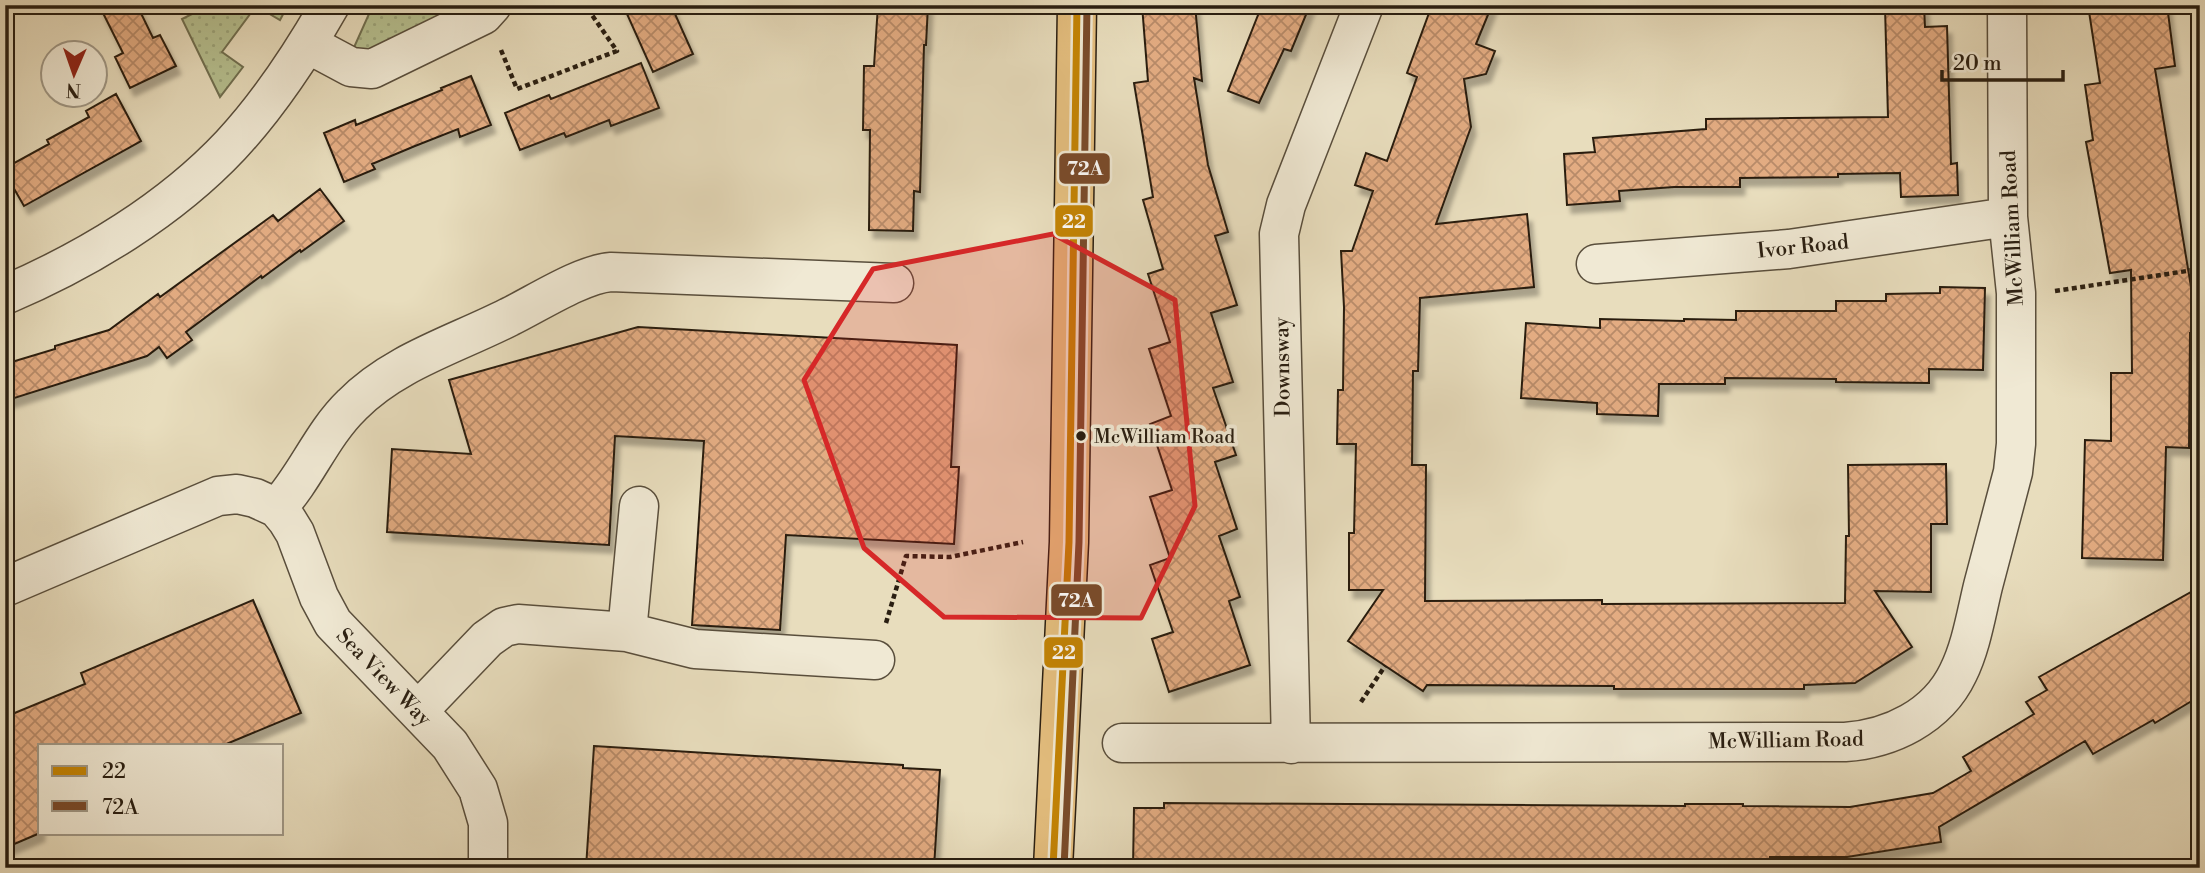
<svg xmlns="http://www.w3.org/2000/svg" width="2205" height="873" viewBox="0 0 2205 873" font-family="'Libre Bodoni',serif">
  <defs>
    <pattern id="green-dots" width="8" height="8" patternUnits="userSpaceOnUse" patternTransform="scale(1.75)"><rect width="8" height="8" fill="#b6c090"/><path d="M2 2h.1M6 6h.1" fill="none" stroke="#9ca57b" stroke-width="1.8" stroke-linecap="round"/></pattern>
    <pattern id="building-cross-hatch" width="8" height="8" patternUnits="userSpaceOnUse" patternTransform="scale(1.75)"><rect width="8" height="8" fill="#e3ac82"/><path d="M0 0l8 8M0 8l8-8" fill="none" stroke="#b88b69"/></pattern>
    <filter id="shadow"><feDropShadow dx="4.5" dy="8" stdDeviation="2" flood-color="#0004"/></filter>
  </defs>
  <rect width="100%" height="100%" fill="#e8ddbd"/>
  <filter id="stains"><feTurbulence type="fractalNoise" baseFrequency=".00286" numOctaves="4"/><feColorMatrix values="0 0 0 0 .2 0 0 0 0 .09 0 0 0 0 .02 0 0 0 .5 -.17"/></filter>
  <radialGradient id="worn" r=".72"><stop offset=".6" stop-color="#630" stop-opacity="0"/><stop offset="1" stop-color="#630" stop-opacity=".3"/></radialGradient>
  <path fill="url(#green-dots)" stroke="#706f50" stroke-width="2" d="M210 5H288L280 20 256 6 222 52 243 67 220 97 182 19Z
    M373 5H384L402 13 405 5H468L378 54H351Z"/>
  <path fill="url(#building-cross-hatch)" stroke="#291e11" stroke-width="2" filter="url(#shadow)" d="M99 5H137L153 38 160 35 176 66 130 88 115 57 123 53Z
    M623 5H671L693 54 653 72Z
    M878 5H928L926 45H924L920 192 914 191 913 231 869 230 870 130H863L864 66H874Z
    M1142 5H1195L1202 81 1194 78 1208 165 1228 232 1215 236 1237 305 1211 313 1233 382 1213 388 1236 455 1215 462 1237 529 1219 536 1240 597 1229 601 1250 665 1169 692 1152 639 1173 632 1150 565 1170 558 1150 497 1172 490 1150 424 1171 416 1149 349 1170 342 1148 274 1163 269 1143 200 1153 197 1134 83 1148 81Z
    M1262 5H1310L1291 51 1284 49 1259 103 1228 91Z
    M1432 5H1492L1476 44 1495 51 1486 74 1464 79 1471 127 1436 224 1527 214 1534 287 1420 298 1418 371H1413L1412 465H1426L1425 601 1602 600V604L1845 603 1846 536H1849L1848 465 1946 464 1947 524H1931V592L1875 591 1912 647 1855 683 1804 685V689H1614V686L1427 685 1423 691 1348 641 1383 590H1349V533H1354L1356 444H1337L1338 390H1343L1344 307 1341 251H1352L1373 191 1355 185 1366 153 1387 161 1417 77 1407 73Z
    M2088 5H2167L2175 66 2155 69 2192 293H2200V333H2190L2189 448 2166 447 2163 560 2082 558 2085 440 2111 441V373H2132L2131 270 2110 273 2086 142 2093 140 2085 85 2100 83Z
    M1924 6 1925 27 1947 26 1951 164 1957 163 1958 195 1901 197 1900 173 1838 174V177L1740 178V187H1674L1619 191 1620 201 1567 205 1564 154 1595 152 1593 138 1706 129V119L1888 117 1885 7Z
    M641 63 659 108 611 126 609 120 566 137 564 133 520 150 505 113 549 95 551 99Z
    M471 76 491 125 460 137 458 129 415 146 372 164 375 169 344 182 324 133 355 120 356 125 442 90 441 88Z
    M116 94 141 141 24 206 5 173V168L49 144 47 140 89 117 86 111Z
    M320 189 344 221 301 252 300 250 262 278 261 276 186 332 192 340 167 358 159 347 147 356 5 401V364L55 349V346L109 330 158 294 160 297 273 215 278 221Z
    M1940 287 1985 288 1983 370 1929 369V383L1836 382V379L1725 378V384H1659L1658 416 1597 414V403L1521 398 1526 323 1600 328V319L1684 321V319L1736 320V311H1836V301H1886V294L1940 293Z
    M638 327 957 345 951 467H959L954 544 786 535 780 630 692 625 704 441 615 436 609 545 387 532 392 449 471 454 449 380Z
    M2200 587V696L2155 723 2153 720 2093 754 2085 741 1939 827 1941 842 1847 857H1770V868H1133L1134 808H1164V803L1685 806V804H1743V806L1850 807 1933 793 1971 771 1963 757 2034 714 2026 702 2047 690 2039 677Z
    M253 600 301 713 224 745H40V833L5 848V717L85 684 81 673Z
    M594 746 903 765V768L940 770 934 868H586Z"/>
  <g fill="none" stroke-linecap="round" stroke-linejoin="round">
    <g stroke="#594e3c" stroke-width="41">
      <path id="minor" d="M308 44 351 67 372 69 483 15 492 5
        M1596 264 1789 249 2008 217
        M5 295C87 260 170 210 231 145 270 103 302 54 330 5
        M277 508C306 477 321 435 352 405 394 362 456 344 509 317 536 304 582 274 611 272L894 283
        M5 587 218 496 237 494 255 498 277 508 287 520 295 533 319 597 333 623 450 745 478 789 488 823V868
        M627 632 639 506
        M418 711 487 639 504 627 518 624 627 632 695 649 875 660
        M1122 743 1845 742C1890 739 1937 717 1958 673 1971 647 1976 615 1983 586 1993 548 2003 510 2013 472L2016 444V293L2008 217 2007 5
        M1291 744 1279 234 1286 205 1364 5"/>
    </g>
    <g stroke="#291e11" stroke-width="41">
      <path id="major" d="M1053 868 1069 542 1077 5"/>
    </g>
    <path stroke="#291e11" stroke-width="4.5" stroke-dasharray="5 3.5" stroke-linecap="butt" d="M501 50 517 89 617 51 585 5
      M2055 291 2200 269
      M886 623 906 556 950 557 1023 542
      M1361 702 1385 666"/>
    <use href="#minor" stroke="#f0e9d4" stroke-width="38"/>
    <use href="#major" stroke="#e4be7e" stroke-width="38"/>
    <g stroke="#f0e9d4" stroke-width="12">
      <path id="bus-1" d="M1053 868 1069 542 1077 5"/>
    </g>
    <g stroke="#f0e9d4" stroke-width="12">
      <path id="bus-2" d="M1064 868 1079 542 1087 5"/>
    </g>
    <use href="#bus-1" stroke="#c48404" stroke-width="7"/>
    <use href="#bus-2" stroke="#7a4b2a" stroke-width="7"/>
  </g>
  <path fill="#d62828" fill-opacity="0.2" stroke="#d62828" stroke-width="5" stroke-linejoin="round" d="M1053 234 1175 300 1195 506 1141 618 944 617 864 548 804 380 873 269Z"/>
  <circle fill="#291e11" stroke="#f0e9d4" stroke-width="2.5" cx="1081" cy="436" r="6"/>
  <g text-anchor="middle" stroke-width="7" stroke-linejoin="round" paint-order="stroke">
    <g font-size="19" fill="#291e11" stroke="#f0e9d4" text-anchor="start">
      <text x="1094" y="443">McWilliam Road</text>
    </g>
    <g font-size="21" fill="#291e11" stroke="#f0e9d4">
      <text transform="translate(2012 228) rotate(-93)" y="7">McWilliam Road</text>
      <text transform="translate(1803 246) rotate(-6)" y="7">Ivor Road</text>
      <text transform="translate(1282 367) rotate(-91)" y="7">Downsway</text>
      <text transform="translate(384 677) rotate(46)" y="7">Sea View Way</text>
      <text transform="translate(1786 740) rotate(-1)" y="7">McWilliam Road</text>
    </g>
  </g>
  <g stroke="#f0e9d4" stroke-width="2.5">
    <rect x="1058" y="152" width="53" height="33" rx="7" fill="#7a4b2a"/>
    <rect x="1054" y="204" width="40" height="34" rx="7" fill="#c48404"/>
    <rect x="1050" y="583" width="53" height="34" rx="7" fill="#7a4b2a"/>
    <rect x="1043" y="636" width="41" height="33" rx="7" fill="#c48404"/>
  </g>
  <g font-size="19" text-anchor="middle" font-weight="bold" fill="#fff">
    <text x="1085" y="175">72A</text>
    <text x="1074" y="228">22</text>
    <text x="1076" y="607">72A</text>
    <text x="1064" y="659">22</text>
  </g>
  <rect width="2205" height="873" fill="none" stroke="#e8ddbd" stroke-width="28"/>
  <rect x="7" y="7" width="2191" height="859" fill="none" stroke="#291e11" stroke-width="3.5"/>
  <rect x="14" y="14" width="2177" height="845" fill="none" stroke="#291e11" stroke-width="2"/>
  <rect x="38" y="744" width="245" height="91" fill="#f0e9d4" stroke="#a09886" stroke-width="2"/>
  <rect x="52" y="766" width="35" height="10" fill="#c48404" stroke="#a09886" stroke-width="2"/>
  <text x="102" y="778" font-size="21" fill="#291e11">22</text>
  <rect x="52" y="801" width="35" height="10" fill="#7a4b2a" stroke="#a09886" stroke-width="2"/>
  <text x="102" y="814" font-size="21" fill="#291e11">72A</text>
  <g transform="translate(74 74) rotate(182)"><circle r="33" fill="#f0e9d4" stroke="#a09886" stroke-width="2"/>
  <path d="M0-5L12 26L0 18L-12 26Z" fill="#8f2418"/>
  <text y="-10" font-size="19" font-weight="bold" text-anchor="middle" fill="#291e11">N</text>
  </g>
  <path d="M1942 70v10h121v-10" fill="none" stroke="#291e11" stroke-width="3.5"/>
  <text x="1953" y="70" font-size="21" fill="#291e11" stroke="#f0e9d4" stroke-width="5" paint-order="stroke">20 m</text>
  <rect width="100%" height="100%" filter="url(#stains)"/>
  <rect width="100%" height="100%" fill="url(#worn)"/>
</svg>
